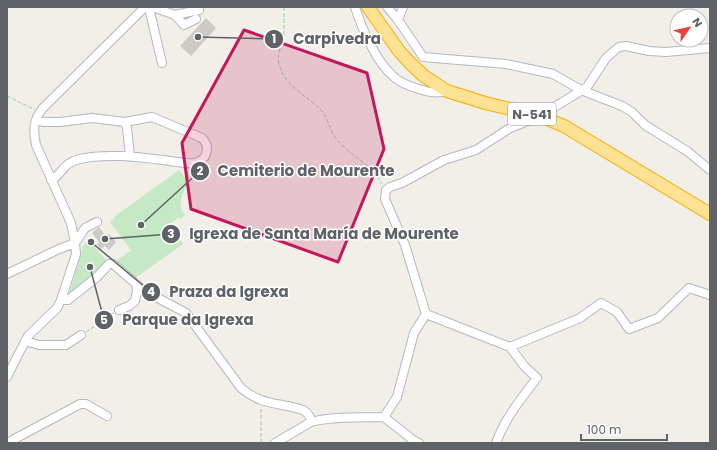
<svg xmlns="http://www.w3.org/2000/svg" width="717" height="450" viewBox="0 0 717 450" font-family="Poppins,sans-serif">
  <rect width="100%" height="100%" fill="#f1efe8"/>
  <path fill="#c5e8c5" d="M179 170 189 183C184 186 179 203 181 209 182 211 184 213 185 215L180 219 179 217 169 225 183 244 134 279 114 263 131 250 110 222 115 218 114 217Z
    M87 242 92 247 93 245 106 260C101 275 80 288 68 298L83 246Z"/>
  <path fill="#cccac5" d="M206 18 216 28 191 56 180 46Z
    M99 227 106 236 109 234 116 242 109 250 105 246 101 249 97 244 99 242 92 233Z"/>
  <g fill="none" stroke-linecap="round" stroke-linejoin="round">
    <g stroke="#b5b8bc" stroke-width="10">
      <path id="minor" d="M150 7V12L162 63
        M153 7 175 15 199 10
        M355 7C362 29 376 62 394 77 400 82 409 86 416 88 427 92 436 94 447 91
        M387 7 398 20 423 57 506 64 553 74 581 90 622 106 632 112 645 125 687 151 710 170
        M175 15 184 25 196 19
        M398 20 403 7
        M540 116 587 87 606 58 619 47 626 46 649 51 666 52 710 48
        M36 120 43 122H60L92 118 125 122 152 117 202 138C211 147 207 161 194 163 185 164 172 161 163 160 138 157 105 153 80 159 62 163 63 174 51 180
        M125 122 127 128 130 156
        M7 274 59 249 75 243 85 228 97 222
        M61 300H68L97 277 109 264H113L143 290 186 313 241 388C262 406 279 402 303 410 308 413 311 416 311 422
        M119 310 129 306 135 301 137 291 136 284
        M426 314 510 347 580 318 601 303 617 312 629 329 658 318 689 288 710 295
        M25 341 39 345H66L81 335
        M7 377 19 353 28 336 57 308 61 300 76 254 75 243 71 223 36 145C33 130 33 120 43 108L145 7
        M384 417 413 440 419 443
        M7 443 80 404H86L107 416
        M275 443 311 422C334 416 360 418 384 417L397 397 414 333 426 314 405 245 385 199 386 190 390 187 402 183 444 160 476 150 510 128 530 120 537 115
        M496 443C505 418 521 399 537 378L525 367 510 347"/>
    </g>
    <g stroke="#f9ab00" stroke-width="14">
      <path id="highway" d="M368 7 399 51 411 64 424 76 447 91 485 103 540 116 564 126 710 214"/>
    </g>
    <path stroke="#9cc7a9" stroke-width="1" stroke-dasharray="4 2" stroke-linecap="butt" d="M284 7C284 16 284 25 284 34 283 44 276 54 279 64 285 87 306 95 321 110 328 117 329 129 335 137 348 155 372 164 382 184
      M7 96 33 109
      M86 332 114 313
      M261 443V408"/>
    <use href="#minor" stroke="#fff" stroke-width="8"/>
    <use href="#highway" stroke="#fde293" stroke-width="12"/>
  </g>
  <path fill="#c2185b" fill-opacity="0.2" stroke="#c2185b" stroke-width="3" stroke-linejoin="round" d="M244 30 367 73 384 149 338 262 191 209 182 143Z"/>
  <g text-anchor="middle" stroke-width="3" stroke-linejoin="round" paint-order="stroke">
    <rect fill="#fff" stroke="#8f9295" stroke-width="1" x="508" y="103" width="48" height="22" rx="3"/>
    <g font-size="13" font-weight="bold" fill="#5f6368">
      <text x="532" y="119">N-541</text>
    </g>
  </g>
  <path fill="none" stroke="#5f6368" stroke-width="1.5" d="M198 37L274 39M141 225L200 171M105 239L171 234M91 242L151 292M90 267L104 320"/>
  <g fill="#5f6368" stroke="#fff" stroke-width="1.5">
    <circle cx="198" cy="37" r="4"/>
    <circle cx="141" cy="225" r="4"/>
    <circle cx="105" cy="239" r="4"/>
    <circle cx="91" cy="242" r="4"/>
    <circle cx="90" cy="267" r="4"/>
    <circle cx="274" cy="39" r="10"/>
    <circle cx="200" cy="171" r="10"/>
    <circle cx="171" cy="234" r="10"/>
    <circle cx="151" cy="292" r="10"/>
    <circle cx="104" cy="320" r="10"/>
  </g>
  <g font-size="12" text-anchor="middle" font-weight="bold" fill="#fff">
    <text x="274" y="43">1</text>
    <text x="200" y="175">2</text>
    <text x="171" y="238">3</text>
    <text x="151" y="296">4</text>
    <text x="104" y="324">5</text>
  </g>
  <g font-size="15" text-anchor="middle" font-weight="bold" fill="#5f6368" stroke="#fff" stroke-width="3" stroke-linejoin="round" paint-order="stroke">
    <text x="337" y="44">Carpivedra</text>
    <text x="306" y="176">Cemiterio de Mourente</text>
    <text x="324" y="239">Igrexa de Santa María de Mourente</text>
    <text x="229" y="297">Praza da Igrexa</text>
    <text x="188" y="325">Parque da Igrexa</text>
  </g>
  <rect width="717" height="450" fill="none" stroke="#5f6368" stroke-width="16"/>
  <g transform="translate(689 28) rotate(56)"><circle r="19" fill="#ffffff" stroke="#bfc1c3"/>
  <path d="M0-3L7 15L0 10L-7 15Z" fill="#ea4335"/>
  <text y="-6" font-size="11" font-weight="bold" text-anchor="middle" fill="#5f6368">N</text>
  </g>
  <path d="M581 434v6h86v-6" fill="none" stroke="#5f6368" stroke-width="2"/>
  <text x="587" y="434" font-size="12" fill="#5f6368" stroke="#ffffff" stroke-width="3" paint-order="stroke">100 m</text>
</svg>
